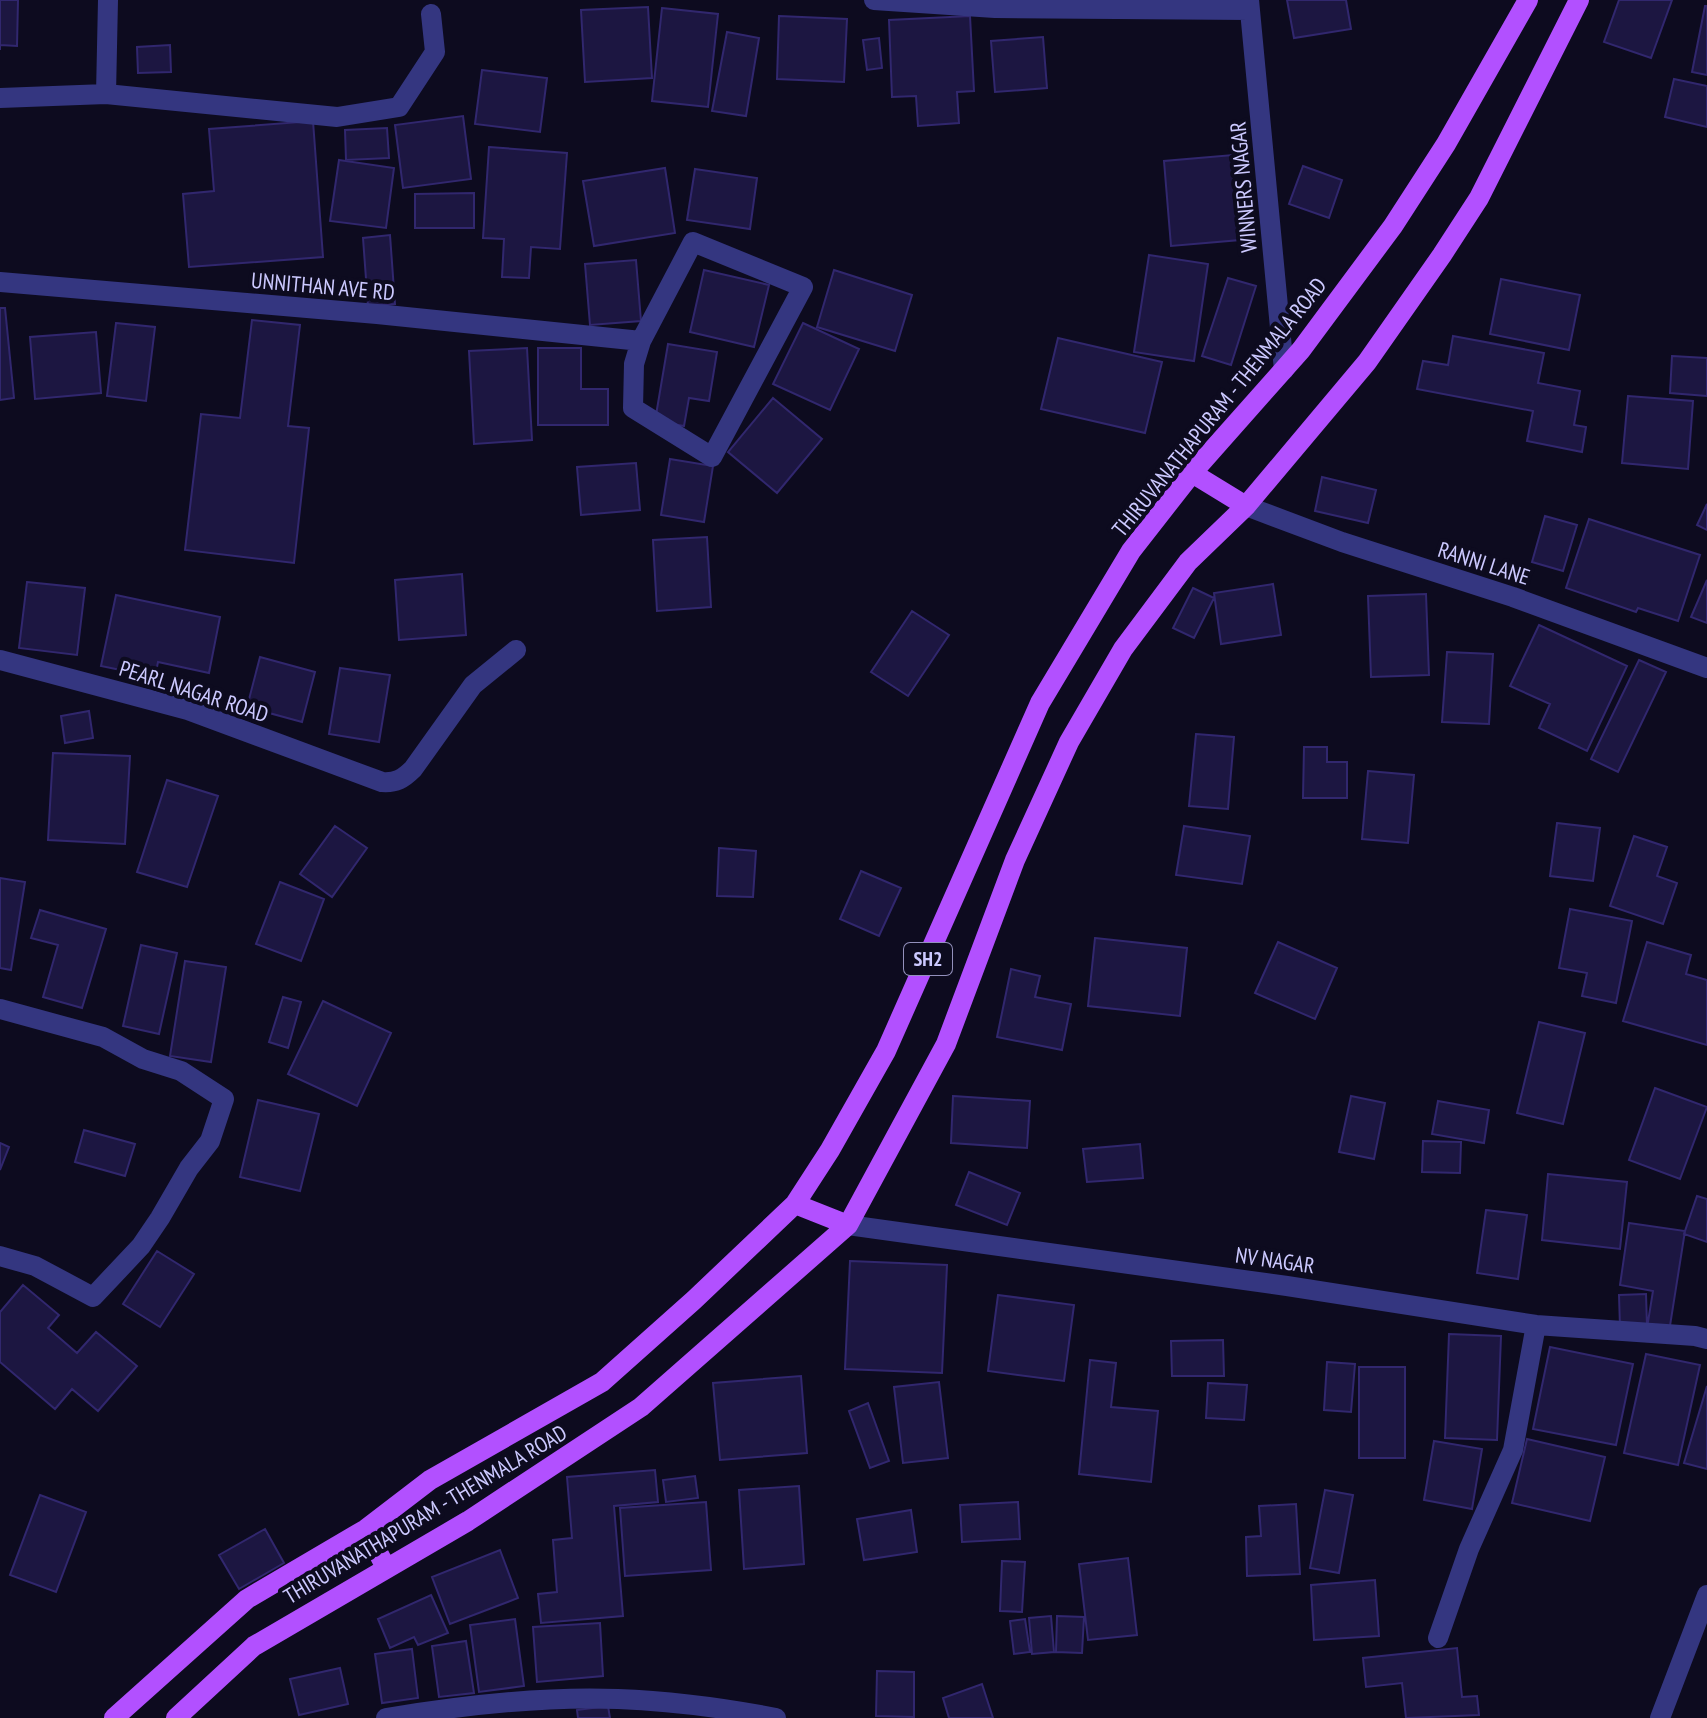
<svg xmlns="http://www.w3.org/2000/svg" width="1707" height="1718" viewBox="0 0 1707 1718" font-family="'PT Sans Narrow',sans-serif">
  <rect width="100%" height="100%" fill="#0d0b1f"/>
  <path fill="#1c1641" stroke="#31276e" stroke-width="2" d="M0 0H18L17 46 0 45V50Z
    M1287 0H1346L1351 29 1294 38Z
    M1619 0H1672L1651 58 1604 42Z
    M1705 6H1707V75L1692 72Z
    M648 7 652 78 585 82 581 10Z
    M662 8 718 14 708 107 652 101Z
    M779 16 847 19 844 82 777 79Z
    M970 16 974 91 957 92 959 123 918 126 916 96 892 97 889 20Z
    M727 32 759 38 746 116 712 111Z
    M1043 37 1047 88 995 92 991 41Z
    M879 38 882 68 867 70 863 40Z
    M170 45 171 72 138 73 137 47Z
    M482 70 547 78 540 132 475 124Z
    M1674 79 1707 86V127L1665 117Z
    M463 116 471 179 403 188 395 125Z
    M313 121 323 257 189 267 183 194 214 191 209 129Z
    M387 128 389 158 346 160 345 130Z
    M489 147 567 153 560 249 531 247 529 278 502 277 504 239 483 238Z
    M1233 155 1240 240 1171 246 1164 161Z
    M339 160 394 168 386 228 330 221Z
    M1303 166 1342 180 1329 218 1289 204Z
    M665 168 675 233 594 246 583 181Z
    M695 169 757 178 750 229 687 220Z
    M474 193V228H415V194Z
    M390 235 395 304 368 306 363 238Z
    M1149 255 1208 264 1194 361 1134 352Z
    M636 260 641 321 590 325 585 264Z
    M704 270 769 285 754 347 690 332Z
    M834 270 912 295 895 351 817 327Z
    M1228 278 1256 286 1231 365 1202 356Z
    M1501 279 1580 295 1569 350 1490 334Z
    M0 308H5L14 398 0 400Z
    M252 320 300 325 288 426 309 428 294 563 185 550 201 414 240 418Z
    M116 323 155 327 146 401 107 396Z
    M803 323 859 349 830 410 773 384Z
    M96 332 101 393 35 399 30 337Z
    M1453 336 1544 353 1538 383 1580 391 1574 425 1586 427 1582 452 1527 441 1533 411 1417 389 1423 361 1448 365Z
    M1058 338 1162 362 1145 433 1041 409Z
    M668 344 717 352 709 401 689 398 684 426 655 421Z
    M527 348 532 440 474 444 469 351Z
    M538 348H581V389H608V425H538Z
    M1672 356 1707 358V396L1670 393Z
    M1628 396 1693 401 1688 469 1622 463Z
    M773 398 822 439 777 493 728 452Z
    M670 459 713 466 704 522 661 515Z
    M636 463 640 510 581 515 577 467Z
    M1322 477 1376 490 1368 523 1315 511Z
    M1707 504V530L1697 525Z
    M1545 516 1577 525 1563 571 1532 562Z
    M1589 519 1700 555 1678 621 1638 608 1636 612 1566 588Z
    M707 537 711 607 657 611 653 540Z
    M462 574 466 635 399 640 395 580Z
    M1707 580V623L1691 617Z
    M27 582 85 588 77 655 19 648Z
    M1273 584 1281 635 1221 644 1214 593Z
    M1193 588 1214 598 1194 638 1173 628Z
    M1426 594 1429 675 1371 677 1368 596Z
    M116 595 220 617 209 673 158 662 155 677 101 666Z
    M912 611 949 635 908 696 871 672Z
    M1539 625 1627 666 1587 751 1539 728 1550 704 1510 686Z
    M1447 652 1493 654 1489 724 1442 722Z
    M260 657 315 672 302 722 247 707Z
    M1639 660 1666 672 1618 772 1591 759Z
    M340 668 390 675 379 742 329 734Z
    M89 711 93 738 65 743 61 716Z
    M1196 734 1234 737 1228 809 1189 806Z
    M1304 747H1327V762H1347V798H1303Z
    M53 753 130 756 125 844 48 840Z
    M1368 771 1414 775 1408 843 1362 839Z
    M167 780 218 796 187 887 137 872Z
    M1557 823 1600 828 1593 881 1550 876Z
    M335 826 367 848 332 897 300 874Z
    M1184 826 1250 836 1242 884 1176 875Z
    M1634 836 1667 847 1657 876 1677 883 1663 924 1610 906Z
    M719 848 756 851 753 897 717 896Z
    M861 871 901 888 879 936 840 919Z
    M0 878 25 882 11 970 0 968Z
    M280 882 324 899 301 961 256 944Z
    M1570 909 1632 921 1616 1003 1582 996 1587 973 1559 968Z
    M40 910 106 929 82 1008 43 997 58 945 31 938Z
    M1095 938 1187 948 1180 1016 1088 1006Z
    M1278 942 1337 968 1315 1019 1255 993Z
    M1647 942 1691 955 1686 974 1707 980V1045L1623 1021Z
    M141 945 177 953 159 1034 123 1026Z
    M185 961 226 967 211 1062 170 1056Z
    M1011 969 1040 976 1035 997 1071 1004 1062 1050 997 1037Z
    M283 997 301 1002 288 1048 269 1042Z
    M323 1001 391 1033 357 1106 288 1074Z
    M1539 1022 1585 1033 1563 1124 1517 1113Z
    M1655 1088 1707 1107 1680 1179 1629 1160Z
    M953 1096 1030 1101 1027 1148 951 1143Z
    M1351 1096 1385 1103 1374 1159 1339 1152Z
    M258 1100 319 1114 300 1191 240 1177Z
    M1438 1101 1489 1110 1484 1143 1432 1134Z
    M84 1130 135 1144 125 1176 75 1162Z
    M1423 1141 1461 1142 1460 1173 1422 1172Z
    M0 1143 9 1147 0 1170Z
    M1140 1144 1143 1178 1087 1182 1083 1149Z
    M969 1172 1020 1193 1007 1225 956 1205Z
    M1548 1174 1627 1182 1620 1249 1542 1240Z
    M1697 1196 1707 1199V1242L1684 1234Z
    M1486 1210 1527 1215 1518 1279 1477 1273Z
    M1629 1223 1685 1231 1669 1332 1647 1328 1653 1291 1620 1285Z
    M157 1251 194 1274 160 1327 123 1304Z
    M850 1261 947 1265 942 1373 845 1369Z
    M23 1285 59 1315 48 1328 77 1353 96 1332 137 1366 98 1411 72 1389 55 1409 0 1362V1312Z
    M1646 1294 1647 1326 1620 1327 1619 1295Z
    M998 1295 1074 1305 1064 1381 988 1371Z
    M1449 1334 1501 1336 1497 1440 1445 1438Z
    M1223 1340 1224 1376H1172L1171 1341Z
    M1550 1347 1633 1364 1616 1445 1533 1429Z
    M1646 1354 1700 1365 1678 1465 1624 1453Z
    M1090 1360 1116 1363 1111 1407 1158 1411 1151 1482 1079 1474Z
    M1327 1362 1355 1364 1351 1412 1324 1410Z
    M1359 1367H1405V1458H1359Z
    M801 1376 807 1453 720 1460 713 1383Z
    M939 1382 948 1458 903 1463 894 1387Z
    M1208 1383 1247 1385 1244 1420 1206 1418Z
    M1707 1386V1469L1684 1463Z
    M868 1403 889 1461 870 1468 849 1411Z
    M1527 1439 1605 1457 1590 1521 1512 1503Z
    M1434 1441 1482 1449 1472 1509 1424 1500Z
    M655 1470 658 1502 614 1506 623 1616 541 1623 538 1594 557 1592 553 1540 572 1538 567 1477Z
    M695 1476 698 1498 666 1502 663 1480Z
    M799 1486 804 1564 744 1569 739 1490Z
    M1325 1490 1353 1495 1339 1573 1310 1568Z
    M40 1495 86 1512 56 1592 10 1575Z
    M706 1502 711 1570 625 1576 620 1508Z
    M1018 1502 1020 1539 962 1542 960 1505Z
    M1296 1504 1300 1574 1247 1576 1246 1537 1261 1536 1259 1506Z
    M911 1510 917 1552 864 1560 857 1519Z
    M265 1529 284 1563 239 1589 219 1555Z
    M500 1550 518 1598 450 1624 432 1577Z
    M1128 1558 1137 1635 1088 1640 1079 1564Z
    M1002 1561 1025 1562 1022 1612 1000 1611Z
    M1375 1580 1379 1636 1314 1640 1311 1585Z
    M431 1595 448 1633 418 1645 414 1637 390 1648 378 1619Z
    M1051 1616 1054 1652 1032 1654 1029 1618Z
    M1057 1616 1084 1617 1082 1653 1056 1652Z
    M515 1619 524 1686 479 1692 470 1625Z
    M1025 1619 1030 1652 1014 1654 1010 1621Z
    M600 1623 603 1676 537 1682 533 1627Z
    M466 1641 474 1693 439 1697 432 1646Z
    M1457 1648 1462 1697 1477 1696 1479 1715 1406 1718 1402 1683 1366 1687 1363 1658Z
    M412 1649 418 1698 382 1703 375 1654Z
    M340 1668 348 1704 299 1715 290 1679Z
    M877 1671 914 1672V1717L876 1716Z
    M982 1684 993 1718H949L943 1698Z
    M608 1706 610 1718H578L577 1710Z"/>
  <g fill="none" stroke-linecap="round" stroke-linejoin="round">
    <path stroke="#343680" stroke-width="20" d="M874 0 995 8 1250 10
      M1249 0 1284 370
      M106 94 337 117 399 107 435 52 431 14
      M0 98 106 94 108 0
      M693 242 803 287 712 457 633 408 634 364 641 341Z
      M0 282 377 314 641 341
      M1246 506 1342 542 1513 597 1707 668
      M0 660 188 710 382 782C396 783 403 779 413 769L473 685 516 650
      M0 1009 103 1037 143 1059 181 1071 224 1099 210 1141 189 1168 160 1218 141 1246 93 1297 35 1266 0 1256
      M848 1225 1287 1286 1536 1325 1695 1336 1707 1339
      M1438 1638 1469 1549 1513 1450 1536 1325
      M386 1718C458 1706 545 1696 618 1699 671 1701 724 1708 776 1718
      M1660 1718 1707 1595"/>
    <path stroke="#b250ff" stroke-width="20" d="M1192 473 1246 506
      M795 1204 848 1225
      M366 1529 386 1568
      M114 1718 247 1599 366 1529 430 1480 602 1382 694 1300 795 1204 830 1150 886 1051 1040 703 1131 551 1192 473 1301 350 1393 226 1446 144 1528 0
      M176 1718 254 1646 468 1521 641 1407 848 1225 946 1044 1015 860 1069 742 1123 649 1188 562 1246 506 1367 362 1442 255 1479 198 1579 0"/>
  </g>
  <g text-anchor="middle" stroke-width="8" stroke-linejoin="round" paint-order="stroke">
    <rect fill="#0d0b1f" stroke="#9390bc" stroke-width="2" x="904" y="943" width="48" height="32" rx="6"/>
    <g font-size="20" font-weight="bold" fill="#ccc9ff">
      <text x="928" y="966">SH2</text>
    </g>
    <g font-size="22" fill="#ccc9ff" stroke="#0d0b1f">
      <text transform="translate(1243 187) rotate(-95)" y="8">WINNERS NAGAR</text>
      <text transform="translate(323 286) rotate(5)" y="8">UNNITHAN AVE RD</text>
      <text transform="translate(1219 407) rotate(-51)" y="8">THIRUVANATHAPURAM - THENMALA ROAD</text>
      <text transform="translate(1484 563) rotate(18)" y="8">RANNI LANE</text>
      <text transform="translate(194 691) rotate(18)" y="8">PEARL NAGAR ROAD</text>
      <text transform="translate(1275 1260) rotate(8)" y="8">NV NAGAR</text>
      <text transform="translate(425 1514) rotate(-31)" y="8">THIRUVANATHAPURAM - THENMALA ROAD</text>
    </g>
  </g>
</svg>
